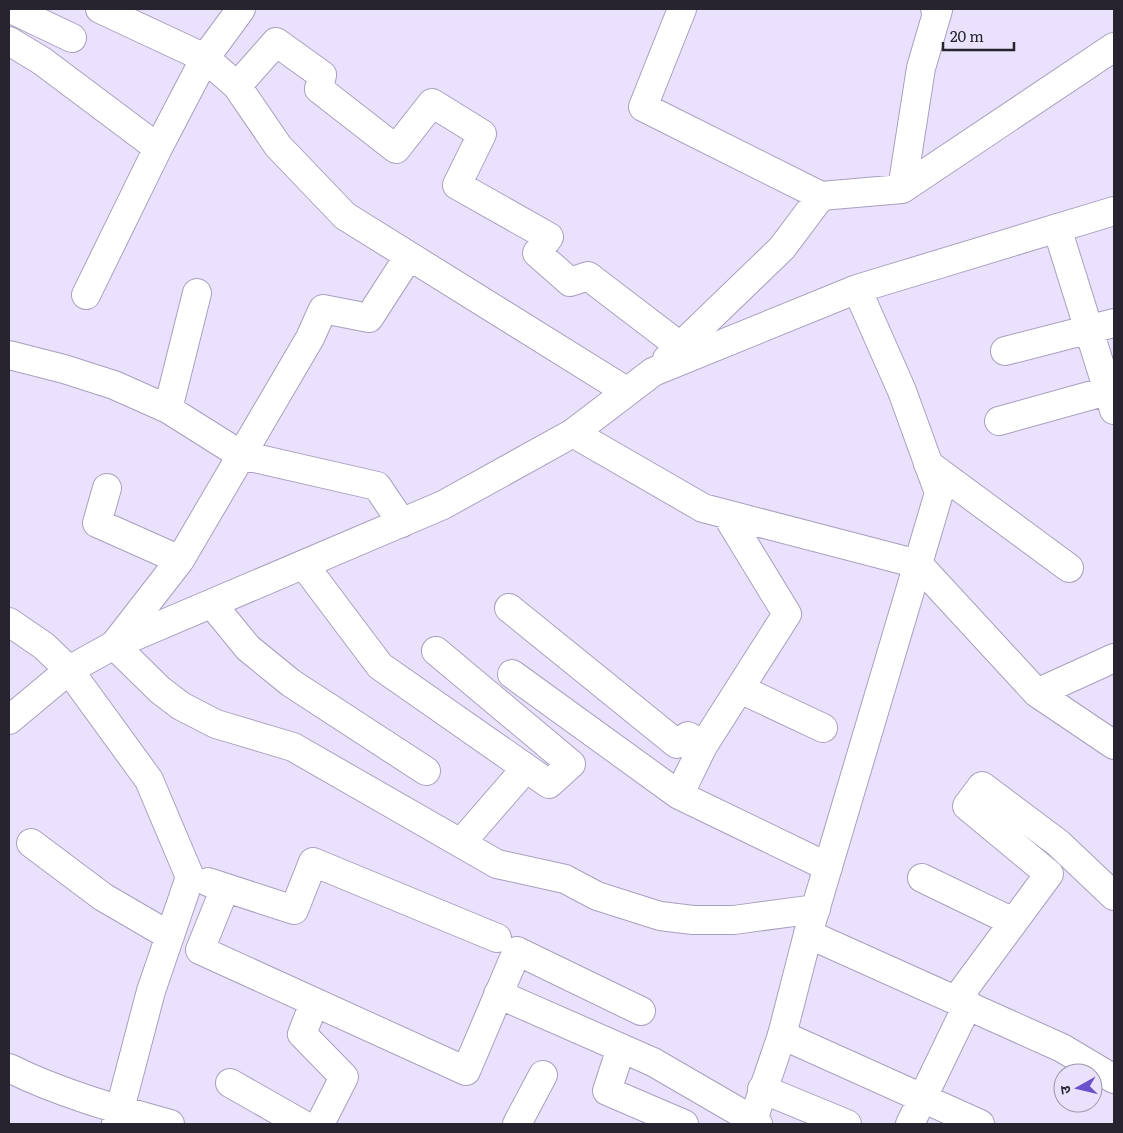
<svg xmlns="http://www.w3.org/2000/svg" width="1123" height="1133" viewBox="0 0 1123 1133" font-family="Literata,'Noto Sans Devanagari',serif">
  <rect width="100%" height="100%" fill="#eae2fc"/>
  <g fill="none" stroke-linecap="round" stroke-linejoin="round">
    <g stroke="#a89fbe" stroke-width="30">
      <path id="street" d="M11 9 72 38
        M100 9 205 58 237 86 276 42 322 75 319 89 396 149 432 103 482 134 457 185 549 237 537 253 570 282 588 276 681 347
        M682 9 643 107 821 196
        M9 41 42 61 158 148
        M237 86 278 146 345 216 626 391
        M902 189 921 68 938 10 935 9
        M1057 228 1114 410
        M409 256 369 318 323 309 310 338 180 560 114 645 160 690 181 706 216 724 293 747 497 864 565 879 597 896 660 916 693 920H734L816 909
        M86 295 158 148 205 58 241 9
        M1005 351 1114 323
        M9 355 64 369 114 385 168 409 241 455 377 486 402 523
        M667 359 782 248 821 196 902 189 1114 47
        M168 409 197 293
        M999 421 1114 389
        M573 433 703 508 918 564 1037 693 1114 745
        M928 464 1069 568
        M107 488 97 523 180 560
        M304 565 380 666 526 768
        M212 604 248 648 291 683 426 771
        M509 608 677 744 688 736 703 746 679 795 828 867
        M9 622 44 646 69 670 149 780 190 877 151 991 116 1124
        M436 651 571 764 549 784 526 768 461 843
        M512 674 679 795
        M740 689 823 728
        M1037 693 1114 658
        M703 746 787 614 726 514
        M31 843 103 897 170 936
        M922 878 1013 922
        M208 882 294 910 313 862 497 938
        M225 888 200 950 466 1071 517 951 641 1011
        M808 934 1062 1048 1114 1079
        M498 994 653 1062 753 1120
        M956 1000 1049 874 967 806 982 786 1058 843 1114 896
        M314 1003 302 1034 344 1077 320 1124
        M782 1035 980 1124
        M621 1048 607 1091 684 1124
        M9 1068C59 1093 116 1109 170 1124
        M230 1083 302 1124
        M762 1089 847 1124
        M517 1124 543 1075
        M910 1124 968 1004"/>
    </g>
    <g stroke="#a89fbe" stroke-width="30">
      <path id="secondary" d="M9 720 69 670 114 645 443 505 573 433 653 372 857 289 1114 211
        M758 1124 753 1120 782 1035 808 934 939 493 902 391 857 289"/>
    </g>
    <use href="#street" stroke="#fff" stroke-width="28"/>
    <use href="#secondary" stroke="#fff" stroke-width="28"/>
  </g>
  <rect width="1123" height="1133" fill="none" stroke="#272430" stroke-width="20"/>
  <g transform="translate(1078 1088) rotate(262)"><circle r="24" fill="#eae2fc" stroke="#9c96aa"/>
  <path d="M0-4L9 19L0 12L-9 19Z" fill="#6952cb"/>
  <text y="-8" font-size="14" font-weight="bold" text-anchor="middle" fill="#272430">उ</text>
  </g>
  <path d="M943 42v8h71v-8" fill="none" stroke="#272430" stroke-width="2.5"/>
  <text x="950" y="42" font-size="15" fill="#272430" stroke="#eae2fc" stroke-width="4" paint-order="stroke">20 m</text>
</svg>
